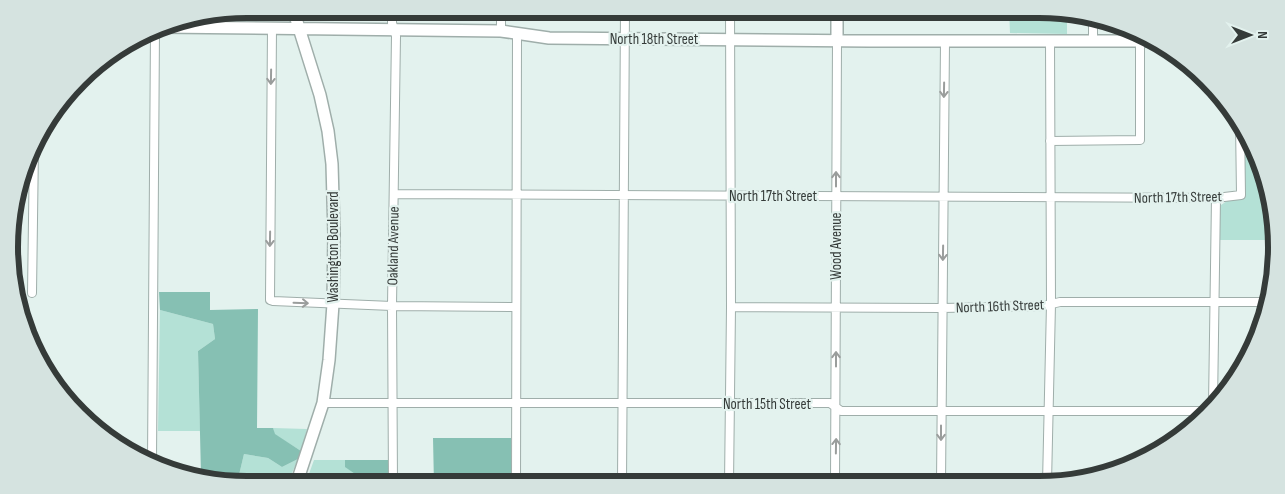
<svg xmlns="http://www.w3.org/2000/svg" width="1285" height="494" viewBox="0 0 1285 494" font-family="'Sofia Sans Condensed',sans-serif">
  <rect width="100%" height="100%" fill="#e3f2ee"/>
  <path fill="#b4e1d6" d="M1009 9H1038L1067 13V34L1010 33Z
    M1245 131 1274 216 1273 240H1218V207L1227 201 1245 198Z
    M160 310 213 324 215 339 198 351 200 431H158Z
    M273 428 307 429 301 451 274 434Z
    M244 454 268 458 282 467 298 459 292 473 288 475H239Z
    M314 460H345L346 467 355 474 353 485H305Z"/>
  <path fill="#86c0b3" d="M159 292H210V310L258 309 257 428H273L275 434 301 451 298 459 282 467 268 458 244 454 239 475H201L198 351 215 339 213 324 160 310Z
    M433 438H511V482L474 483 473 485H434Z
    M345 460H389V485H353L355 474 345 467Z"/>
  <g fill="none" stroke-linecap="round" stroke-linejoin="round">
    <g stroke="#9faeaa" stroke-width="10">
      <path id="street" d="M392 9V23L396 36 392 306 393 485
        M1093 16V41
        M272 28 270 300 273 301 392 306 516 307
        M501 31V9
        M1050 141 1140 140V41
        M395 194 1216 198 1241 195 1240 123
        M32 293 34 147
        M731 307 942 308 1043 306 1060 302H1269
        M323 403H830L841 411H1208
        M1213 405 1216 198
        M152 461 155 30
        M212 481 298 480
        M941 483 945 42
        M1047 483 1051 304 1050 41
        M622 484 625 9
        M729 484 731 307 730 9
        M835 484 837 41
        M516 485 517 35"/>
    </g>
    <g stroke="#9faeaa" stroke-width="14">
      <path id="secondary" d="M293 9 320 95 328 131 332 164 334 234 333 304 329 360 323 403 296 485
        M837 9V41
        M161 27 501 31 549 38 869 41H1148"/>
    </g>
    <use href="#street" stroke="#fff" stroke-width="8"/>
    <use href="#secondary" stroke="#fff" stroke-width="11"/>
  </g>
  <defs><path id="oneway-shaft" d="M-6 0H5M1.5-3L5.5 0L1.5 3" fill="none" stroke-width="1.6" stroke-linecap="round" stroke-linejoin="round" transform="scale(1.25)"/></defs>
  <g stroke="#9a9d9c">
    <use href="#oneway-shaft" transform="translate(271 77) rotate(91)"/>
    <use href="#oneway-shaft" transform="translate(944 90) rotate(91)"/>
    <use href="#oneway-shaft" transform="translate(836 179) rotate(-90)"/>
    <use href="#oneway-shaft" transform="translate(270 239) rotate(91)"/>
    <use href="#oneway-shaft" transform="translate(943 253) rotate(91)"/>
    <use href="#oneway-shaft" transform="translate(301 303) rotate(2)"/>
    <use href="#oneway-shaft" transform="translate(836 359) rotate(-90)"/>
    <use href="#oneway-shaft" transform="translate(941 433) rotate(90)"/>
    <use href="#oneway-shaft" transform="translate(836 446) rotate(-89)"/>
  </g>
  <g text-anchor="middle" stroke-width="4.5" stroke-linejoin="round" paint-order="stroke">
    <g font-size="15" fill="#353b39" stroke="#e3f2ee">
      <text x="654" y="44">North 18th Street</text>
      <text x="773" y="201">North 17th Street</text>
      <text transform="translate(1178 197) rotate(-1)" y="5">North 17th Street</text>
      <text transform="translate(393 246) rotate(-89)" y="5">Oakland Avenue</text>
      <text transform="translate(836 246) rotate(-90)" y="5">Wood Avenue</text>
      <text transform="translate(333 247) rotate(-90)" y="5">Washington Boulevard</text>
      <text transform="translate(1000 306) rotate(-2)" y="5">North 16th Street</text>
      <text x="767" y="409">North 15th Street</text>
    </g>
  </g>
  <path d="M0 0H1285V494H0ZM247 18H1039A229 229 0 0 1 1268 247V247A229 229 0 0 1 1039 476H247A229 229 0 0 1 18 247V247A229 229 0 0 1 247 18Z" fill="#d5e3e0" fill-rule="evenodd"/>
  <path fill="none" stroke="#353b39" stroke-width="6" d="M247 18H1039A229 229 0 0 1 1268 247V247A229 229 0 0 1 1039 476H247A229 229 0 0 1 18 247V247A229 229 0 0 1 247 18Z"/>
  <g transform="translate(1250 35) rotate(90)" stroke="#e3f2ee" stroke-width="4" paint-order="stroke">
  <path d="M0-4L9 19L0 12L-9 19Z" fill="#353b39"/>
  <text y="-8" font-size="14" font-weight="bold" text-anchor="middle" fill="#353b39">N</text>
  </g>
</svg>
